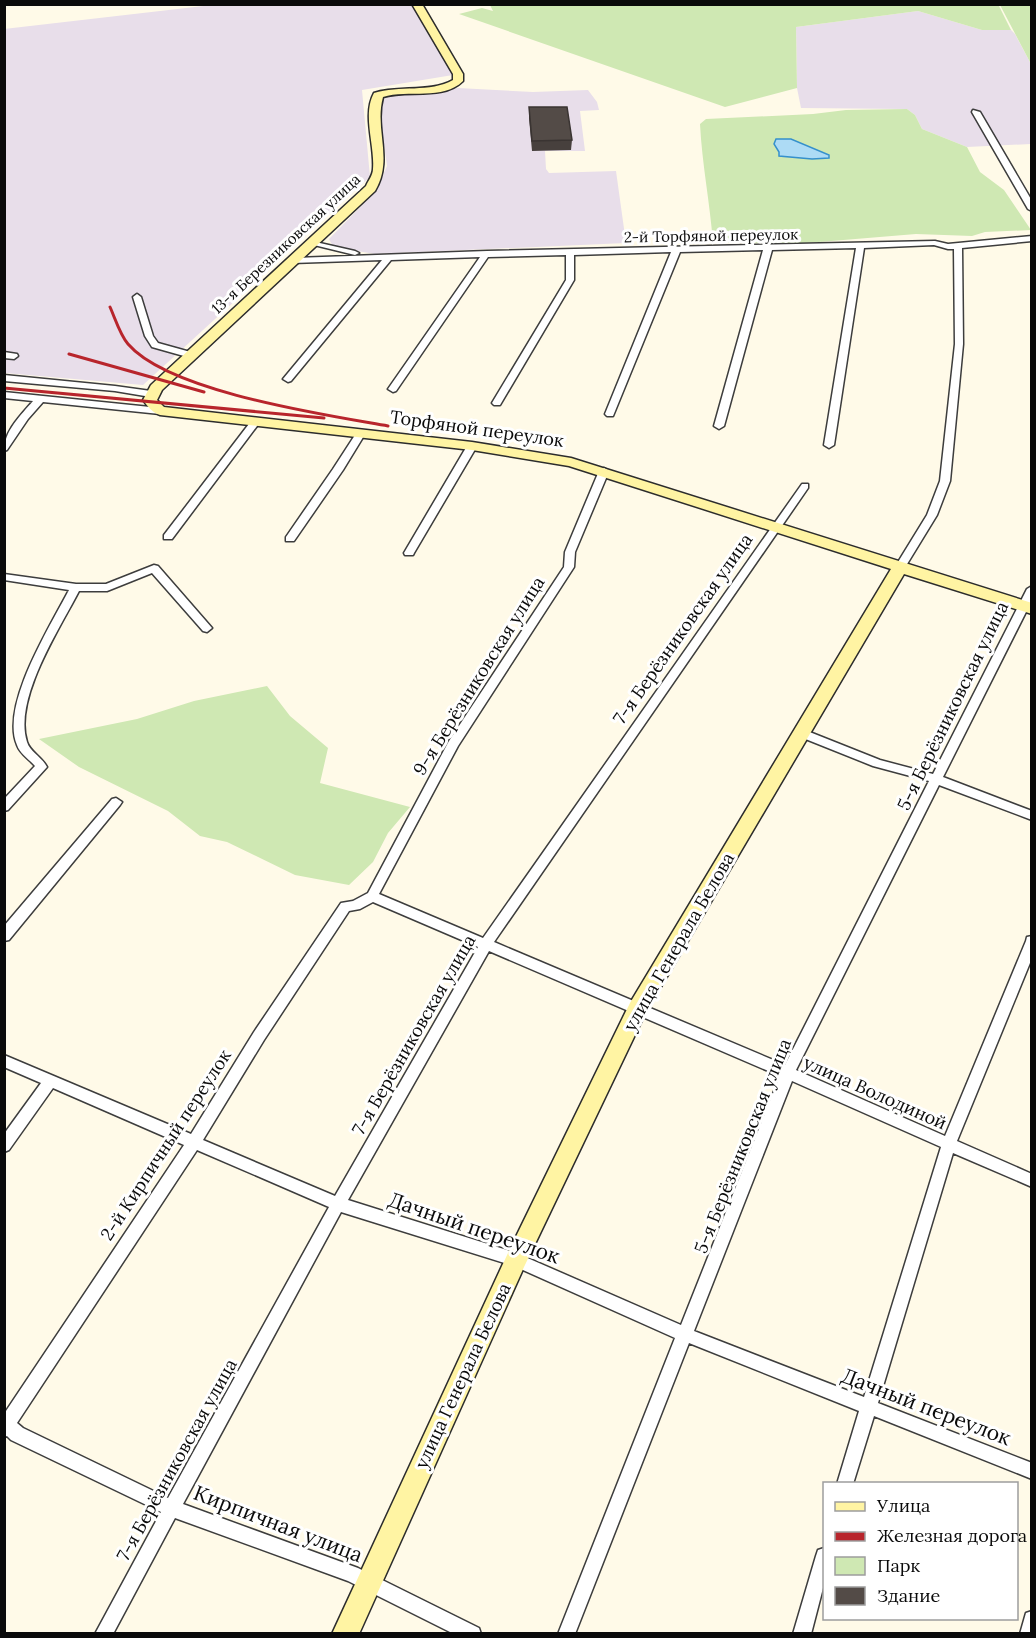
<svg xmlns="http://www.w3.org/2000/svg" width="1036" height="1638" viewBox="0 0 1036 1638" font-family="Lora,serif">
  <rect width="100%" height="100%" fill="#fffae8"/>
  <path fill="#e8deea" d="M212 5H413L453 75 362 90 370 177 143 385 5 373 4 29Z
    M918 11 982 30H1011L1015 34 1031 64V144L967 147 922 129 915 115 907 109 801 108 797 88 796 27Z
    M458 88 533 92 588 90 597 102 599 110 580 111 585 151H545L546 169 549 173 616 171 626 243 375 254 333 247 329 239 376 191 387 166 380 116V97L398 93Z"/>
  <path fill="#cfe8b3" d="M490 5 998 4 1011 30H982L918 11 796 27 797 88 725 107 459 14 482 8 493 11Z
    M1000 5H1031V64Z
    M907 109 915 115 922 129 967 147 980 172 1004 190 1031 230 985 232 972 236 916 234 807 243H713C710 203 702 164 700 124L706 119 813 114 846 110Z
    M267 686 290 716 328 748 320 783 410 807 388 833 373 862 349 885 295 875 227 842 200 836 168 811 79 767 39 739 137 719 194 701Z"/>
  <path fill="#addbf5" stroke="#3590cc" stroke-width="1.5" d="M776 139H791L829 155V158L812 159 779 156V152L774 144Z"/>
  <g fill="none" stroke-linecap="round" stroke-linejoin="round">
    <g stroke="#3d3d3d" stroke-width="3">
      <path id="street" d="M973 110 980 112 1032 201V211L1028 209 972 112Z
        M1032 236V241L962 248 963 344 950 481 937 515 904 569 900 570 895 567 927 515 940 481 955 344 954 249H948L934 245 864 248 834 445 829 448 824 445 856 248 772 250 724 426 719 429 714 426 763 250 680 252 613 416H607L605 414 671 252 574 255V280L500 405H494L492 403 566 280V255L488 257 396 391 393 392 388 389 480 257 391 260 291 381 288 382 283 379 382 260 292 263V259L295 258 487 251 935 241 948 244Z
        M311 241 355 251 359 253 355 255 314 245H311Z
        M137 294 141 297 153 336 158 343 194 353V357L191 358 152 347 145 336 133 297Z
        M4 352 17 354 18 356 14 359 4 358Z
        M4 375 115 386 151 391 156 394 151 397 115 391 4 381Z
        M4 392 160 408 165 411 160 414 43 402 28 419 7 450 4 451C4 431 21 415 33 401L4 398Z
        M255 419 260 422 172 539H164V535L252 420Z
        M360 431 365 434 343 470 294 541H286V537L333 469 357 432Z
        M472 443 477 446 414 553 413 555H405L404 553 467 446Z
        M604 468 609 471 575 552 574 567 458 746 379 894 483 938 802 484H808V488L494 942 785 1065 929 781 873 766 798 736 796 733 802 729 880 760 933 774 1027 589 1032 586V600L943 777 1032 811V820L939 785 796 1070 945 1136 1026 941 1027 937 1032 936V958L957 1141 1032 1174V1187L953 1153 878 1403 1032 1463V1479L874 1416 853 1484H837L859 1411 689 1343 575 1634H558L675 1338 514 1266 341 1212 183 1504 358 1568 479 1628 481 1634H454L348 1581 175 1518 113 1634H95L161 1512 11 1440 7 1436 4 1437V1414L184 1145 53 1088 9 1150 4 1152V1134L41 1083 4 1067V1055L191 1134 254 1032 341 903 353 901 368 893 449 741 564 567 565 552 599 471ZM373 902 478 947 335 1196 203 1140 264 1040 349 911 360 909ZM489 951 780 1076 681 1325 516 1253 348 1200ZM792 1081 941 1147 864 1397 694 1331ZM197 1150 329 1207 168 1498 23 1428 17 1423Z
        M154 565 158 566 212 628 207 632 203 631 152 573 107 591H79C60 628 13 699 27 742 30 752 42 757 47 767L8 810 4 811V799L35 766C29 759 20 754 17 745 0 705 51 625 69 590L4 580V574L76 584H106Z
        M116 798 122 802 120 805 9 940 4 941V926L112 799Z
        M824 1548V1584L811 1634H793L816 1556 818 1550Z
        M1032 1611V1634H1020L1026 1613Z"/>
    </g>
    <g stroke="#2c2c2c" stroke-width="3">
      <path id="secondary" d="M412 4H422L463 74V81C443 101 408 89 383 97 374 130 394 159 375 191L162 390 157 400 164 407 472 442 571 458 1032 603V614L904 574 645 1014 524 1267 359 1634H332L508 1253 630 1003 891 569 569 466 472 450 160 415C153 413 147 406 143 400L151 385 366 186C368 181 373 175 373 169 375 145 362 115 374 93 399 85 430 93 453 80V74Z"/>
    </g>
    <use href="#street" fill="#fff" fill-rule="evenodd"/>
    <use href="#secondary" fill="#fff4a3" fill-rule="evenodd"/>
    <path stroke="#b8252c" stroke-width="3" d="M110 307C115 318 120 335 128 344 169 392 326 415 388 426
      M69 354 204 392
      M4 388 324 418"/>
  </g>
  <path fill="#47403d" d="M529 107 572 140 571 150 532 151 529 118Z"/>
  <path fill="#534b47" stroke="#3a3432" stroke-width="1.5" d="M529 107H567L572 140 532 141Z"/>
  <g text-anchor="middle" stroke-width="6" stroke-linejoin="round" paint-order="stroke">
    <g font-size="15" fill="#0a0a0a" stroke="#fff">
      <text transform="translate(711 236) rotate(-1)" y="5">2-й Торфяной переулок</text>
      <text transform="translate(286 244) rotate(-43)" y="5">13-я Березниковская улица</text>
    </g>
    <g font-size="18" fill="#0a0a0a" stroke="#fff">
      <text transform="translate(477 429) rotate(8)" y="6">Торфяной переулок</text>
      <text transform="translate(683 629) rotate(-55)" y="6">7-я Берёзниковская улица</text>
      <text transform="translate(479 676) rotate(-58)" y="6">9-я Берёзниковская улица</text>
      <text transform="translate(953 706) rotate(-64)" y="6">5-я Берёзниковская улица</text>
      <text transform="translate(679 942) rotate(-60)" y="6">улица Генерала Белова</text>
      <text transform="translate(414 1035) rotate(-60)" y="6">7-я Берёзниковская улица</text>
      <text transform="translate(875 1093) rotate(24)" y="6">улица Володиной</text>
      <text transform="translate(166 1145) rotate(-57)" y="6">2-й Кирпичный переулок</text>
      <text transform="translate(743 1146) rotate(-68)" y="6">5-я Берёзниковская улица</text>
      <text transform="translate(463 1376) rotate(-65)" y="6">улица Генерала Белова</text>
      <text transform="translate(177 1460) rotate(-61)" y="6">7-я Берёзниковская улица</text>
    </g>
    <g font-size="21" fill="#0a0a0a" stroke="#fff">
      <text transform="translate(474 1228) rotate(19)" y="7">Дачный переулок</text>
      <text transform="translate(926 1407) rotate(21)" y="7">Дачный переулок</text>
      <text transform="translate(278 1524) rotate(21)" y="7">Кирпичная улица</text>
    </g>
  </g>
  <rect width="1036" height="1638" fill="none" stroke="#0a0a0a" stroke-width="12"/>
  <rect x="823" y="1482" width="195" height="138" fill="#ffffff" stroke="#9d9d9d" stroke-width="1.5"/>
  <rect x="835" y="1502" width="30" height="9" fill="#fff4a3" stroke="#9d9d9d" stroke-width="1.5"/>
  <text x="877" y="1512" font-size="18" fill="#0a0a0a">Улица</text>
  <rect x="835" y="1532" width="30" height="9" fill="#b8252c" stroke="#9d9d9d" stroke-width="1.5"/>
  <text x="877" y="1542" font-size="18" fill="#0a0a0a">Железная дорога</text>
  <rect x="835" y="1557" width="30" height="18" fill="#cfe8b3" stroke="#9d9d9d" stroke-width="1.5"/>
  <text x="877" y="1572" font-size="18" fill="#0a0a0a">Парк</text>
  <rect x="835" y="1587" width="30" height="18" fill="#534b47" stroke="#9d9d9d" stroke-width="1.5"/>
  <text x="877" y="1602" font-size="18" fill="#0a0a0a">Здание</text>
</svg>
